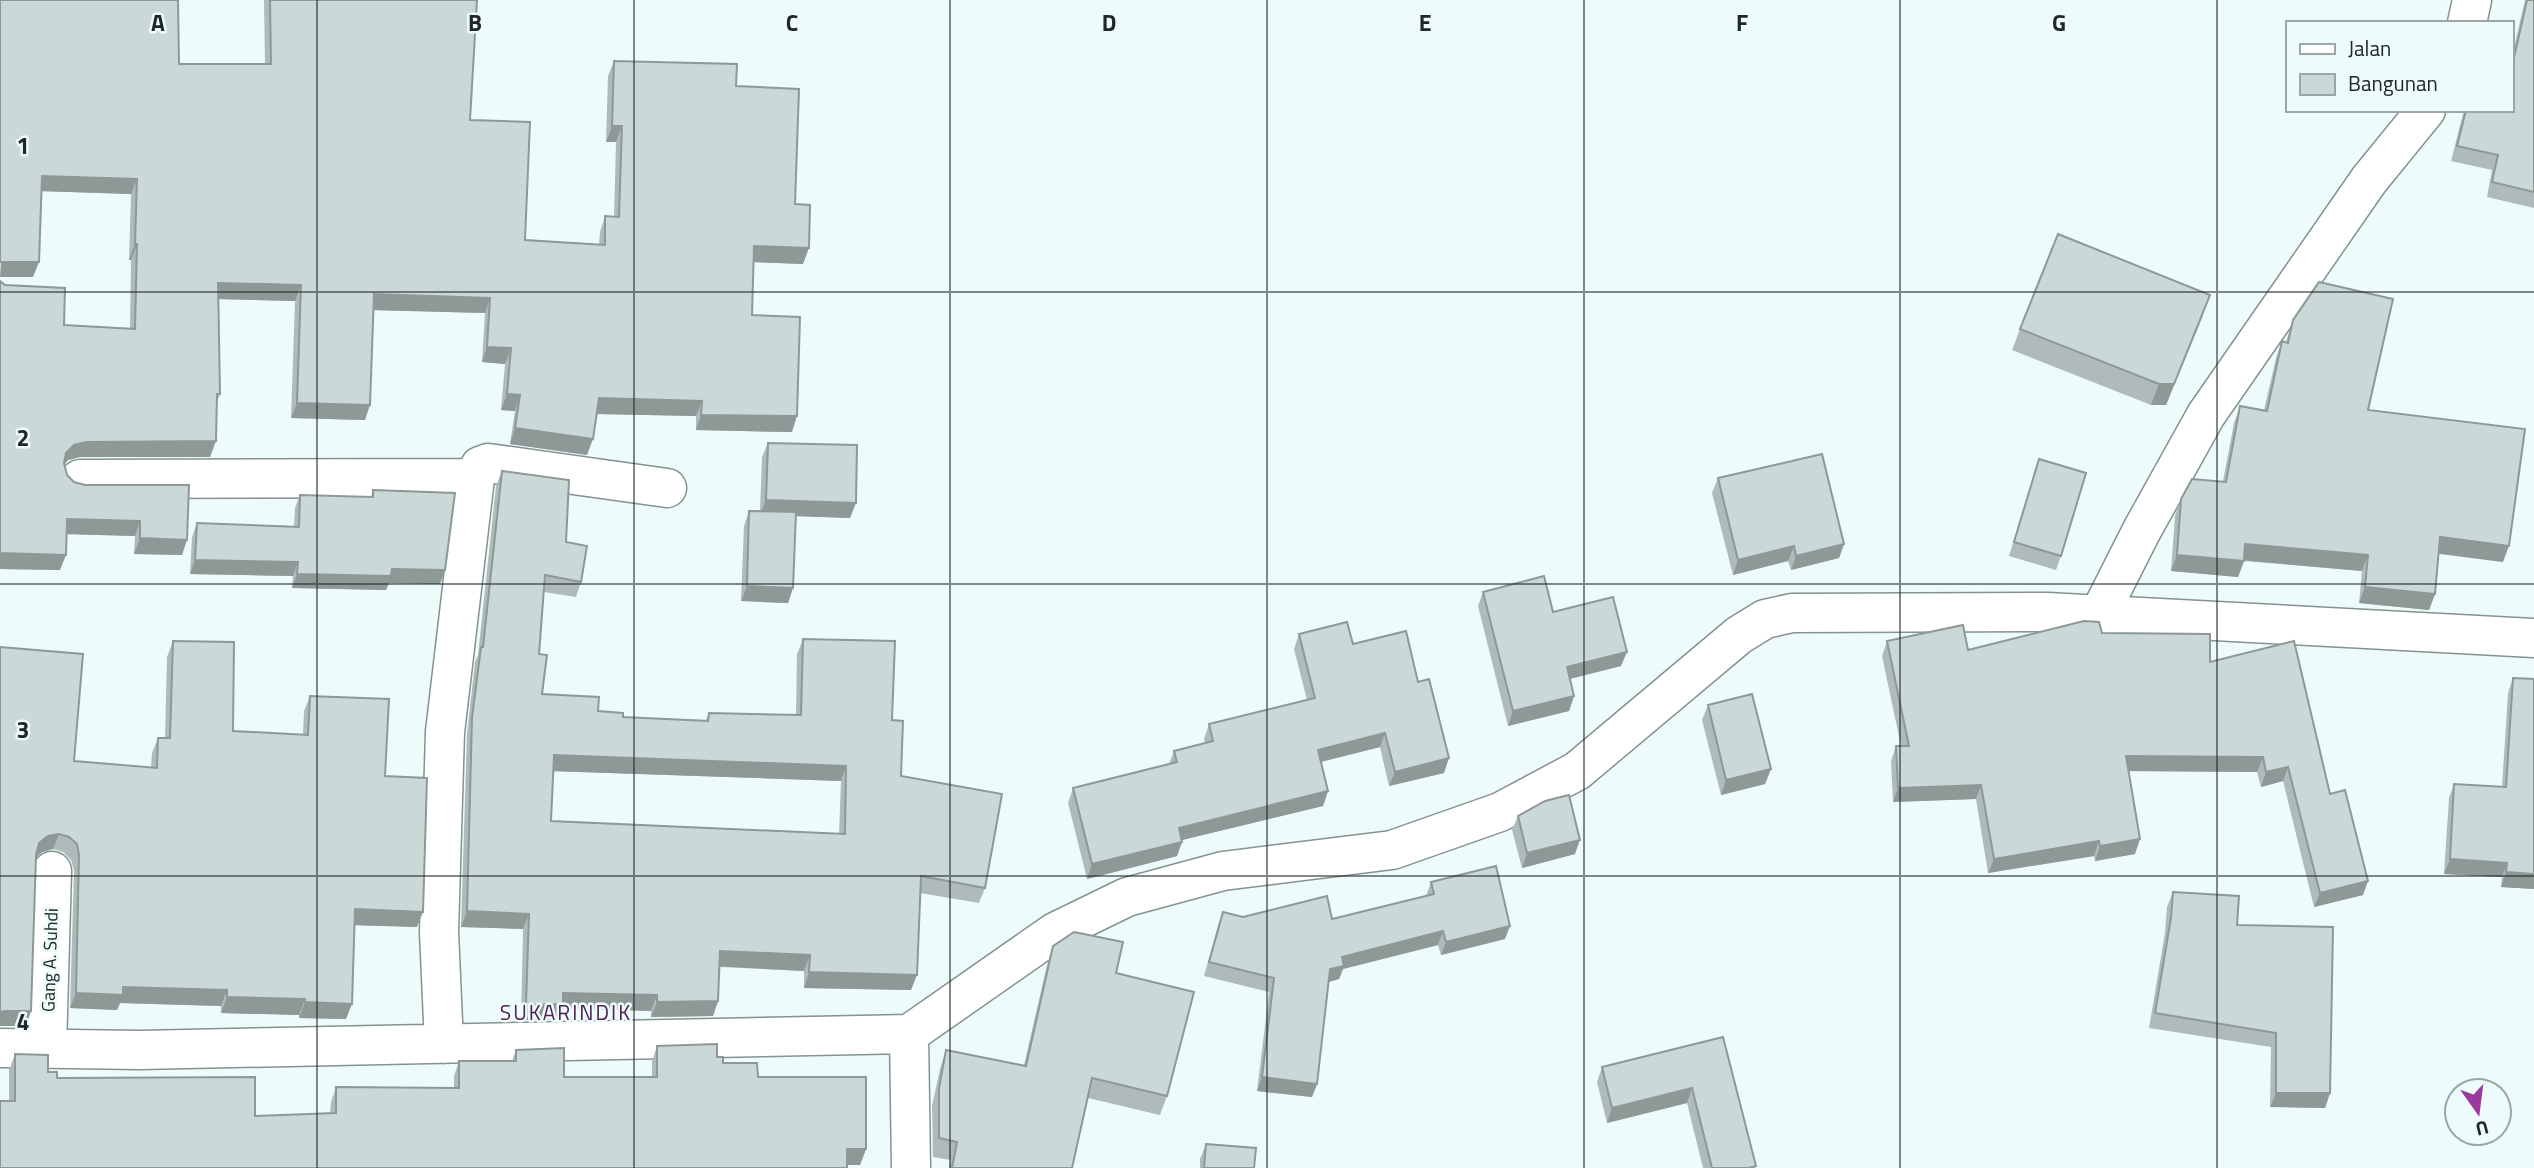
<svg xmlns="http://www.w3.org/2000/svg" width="2534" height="1168" viewBox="0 0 2534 1168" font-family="'Titillium Web',sans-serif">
  <rect width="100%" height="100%" fill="#edfcfb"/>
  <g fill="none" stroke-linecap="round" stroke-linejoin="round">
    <g stroke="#849291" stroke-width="41">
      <path id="minor" d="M2467 23 2472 0
        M80 479 475 478
        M2099 615 2142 530 2206 415 2369 180 2426 110
        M909 1034 911 1168
        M444 1044 439 932 445 732 475 478 480 466 488 463 667 488
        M0 1048 140 1050 909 1034 1055 932 1127 897 1223 871 1392 850 1500 812 1577 771 1739 635 1765 619 1792 613 2047 612 2534 638
        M47 1049 52 871"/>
    </g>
    <use href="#minor" stroke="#fff" stroke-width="38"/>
  </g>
  <path fill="#aebbba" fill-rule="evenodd" d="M0 0 179 64H265L264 0H477L470 120 525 240 599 244 600 232 605 216 614 217 616 142H606L608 76 614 61 736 86 795 204 803 264 753 262 752 315 792 432 696 430V416L597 414 587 455 510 444 515 411 501 410 505 364 482 362 485 313 374 310 365 420 291 418 295 301 219 299 220 394 217 402 210 457H80L68 460 64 465 67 475 74 482 85 485H189L182 555 134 554 135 536 67 534 60 570 0 569V281L64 325 130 328 131 260H129L131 194 41 191 33 277Z
    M2525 0H2534V208L2487 197 2492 170 2451 161 2464 110H2511V61Z
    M2203 316 2166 405H2151L2012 350 2020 329Z
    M2293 320 2368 410 2503 562 2439 554 2435 594 2429 610 2359 603 2362 571 2244 561 2238 577 2171 571 2175 515 2181 499 2223 481 2234 423 2240 406 2264 410 2276 358 2282 341 2286 342Z
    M768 443 850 518 796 516 793 588 788 603 741 601 744 526 749 511H760L762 457Z
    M2039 459 2061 556 2056 570 2009 556Z
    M502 471 566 542 581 582 576 597 544 592 539 654 542 694 598 711 623 717 706 720 709 713 796 715 797 654 803 639 892 720 901 776 985 888 979 903 920 893 911 990 804 988V971L719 967 718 1001 713 1016 651 1017V1011L562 1008 558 1019 521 1020 523 929 461 927 467 734 475 662 478 655 496 486ZM553 771 841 781 839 834 551 821Z
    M1718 478 1844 544 1839 558 1791 570 1788 561 1733 575 1712 493Z
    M373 490 445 570 440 584 389 583 386 590 292 588 293 576 190 574 192 537 197 523 294 526 295 508 300 495 371 497Z
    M1483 592 1553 612 1621 666 1570 679 1574 696 1569 711 1508 726 1478 606Z
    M2102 633 2210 662 2330 794 2363 895 2314 907 2283 781 2261 787 2257 772 2128 771 2135 854 2095 861 2094 856 1988 873 1976 799 1893 802 1891 761 1896 746H1901L1882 656 1887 641 1968 650Z
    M1299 634 1353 644 1418 682 1444 773 1389 786 1380 747 1321 762 1328 791 1323 806 1182 840 1177 856 1087 879 1068 803 1073 788 1169 764 1174 751 1205 743 1204 739 1209 724 1307 700 1294 649Z
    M173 641 233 731 303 734 304 711 310 696 385 776 417 927 354 925 346 1019 299 1018V1015L221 1013V1006L120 1003 117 1010 70 1008 74 871 71 860 63 852 53 849 42 852 36 857 31 1011 26 1026 0 647 74 761 151 767 152 753 158 738H165L167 657Z
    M2513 678 2534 679V889L2501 887 2502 877 2444 874 2449 798 2454 784 2502 787 2508 693Z
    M1708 705 1771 769 1765 784 1721 795 1702 720Z
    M1518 816 1575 854 1522 868 1512 830Z
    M1431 882 1505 939 1441 955 1438 945 1343 969 1339 979 1329 982 1317 1084 1312 1097 1257 1091 1269 992 1204 976 1218 926 1223 912 1243 917 1332 919 1426 896Z
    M2173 892 2237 925 2330 1093 2325 1108 2270 1107 2271 1047 2149 1028 2165 933 2167 907Z
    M1053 946 1116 973 1167 1096 1160 1115 1088 1098 1072 1168H949L951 1160 933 1157 932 1106 940 1069 946 1050 1024 1065 1047 965Z
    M1723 1037 1756 1166 1755 1168H1703L1687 1103 1607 1123 1597 1082 1602 1067Z
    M657 1046 717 1057 723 1063 758 1077 866 1149 860 1165H847L9 1101V1070L15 1054 57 1078 255 1116 330 1113 331 1102 336 1087 454 1088V1076L459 1061H512L516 1050 564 1077H652V1061Z
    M1206 1144 1254 1168H1200V1159Z"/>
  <path fill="#8d9897" d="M612 126H622L616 142H606Z
    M42 176 137 179 131 194 36 191Z
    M135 244H137L131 260H129Z
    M754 246 809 248 803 264 748 262Z
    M1 261 39 262 33 277H0Z
    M218 283 301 285 295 301 213 299Z
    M374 294 490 298 485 313 369 310Z
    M2210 295 2166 405H2151L2159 384Z
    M487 347 511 348 505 364 482 362Z
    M507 394 520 395 515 411 501 410Z
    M599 398 702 401 696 416 594 414Z
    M297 403 370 405 365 420 291 418Z
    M701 415 797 416 792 432 696 430Z
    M515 428 593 439 587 455 510 444Z
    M216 441 210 457H80L68 460 61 469 66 453 74 445 86 442Z
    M766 500 856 503 850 518 760 515Z
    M67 519 140 521 135 536 61 534Z
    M2440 537 2509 546 2503 562 2435 553Z
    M140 538 187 540 182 555 134 554Z
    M1844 544 1839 558 1791 570 1796 556Z
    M2245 544 2368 555 2362 571 2240 560Z
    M1794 546 1788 561 1733 575 1738 560Z
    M0 553 66 555 60 570 0 569Z
    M2177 555 2244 561 2238 577 2171 571Z
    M195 560 298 562 293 576 190 574Z
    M392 569 445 570 440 584 389 583 386 590 292 588 297 574Z
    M747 586 793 588 788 603 741 601Z
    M2365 587 2435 594 2429 610 2359 603Z
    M1627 652 1621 666 1561 681 1567 667Z
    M1574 696 1569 711 1508 726 1513 711Z
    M1385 733 1380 747 1312 764 1318 750Z
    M554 755 846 766 841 781 548 771Z
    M2126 756 2263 757 2257 772 2120 771Z
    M1449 758 1444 773 1389 786 1395 772Z
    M2288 767 2283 781 2261 787 2266 772Z
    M1771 769 1765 784 1721 795 1726 780Z
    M1981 785 1976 799 1893 802 1898 788Z
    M1328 791 1323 806 1174 842 1179 828Z
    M59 834 53 849 42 852 34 859 39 843 48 836Z
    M2140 839 2135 854 2095 861 2100 846Z
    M1580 840 1575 854 1522 868 1527 853Z
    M2099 841 2094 856 1988 873 1994 859Z
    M1182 842 1177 856 1087 879 1092 864Z
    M2450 859 2507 863 2502 877 2444 874Z
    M2506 872 2534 874V889L2501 887Z
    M2368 881 2363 895 2314 907 2320 893Z
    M355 909 423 912 417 927 349 925Z
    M467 911 529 914 523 929 461 927Z
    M1510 926 1505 939 1441 955 1446 942Z
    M1443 931 1438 945 1343 969 1339 979 1325 983 1330 969 1342 957Z
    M720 951 810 955 804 971 714 966Z
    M809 972 917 975 911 990 804 988Z
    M123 987 227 990 221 1006 120 1003 117 1010 70 1008 76 993Z
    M563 993 657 995 651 1011 562 1008 558 1019 521 1020 526 1005Z
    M227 997 305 999 299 1015 221 1013Z
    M718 1001 713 1016 651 1017 657 1002Z
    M305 1002 352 1004 346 1019 299 1018Z
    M5 1011H31L26 1026H0V1012Z
    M1262 1077 1317 1084 1312 1097 1257 1091Z
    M1692 1088 1687 1103 1607 1123 1612 1108Z
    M2276 1093H2330L2325 1108 2270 1107Z
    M847 1149H866L860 1165H841Z"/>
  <path fill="#cad9d8" stroke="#8d9897" stroke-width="2" fill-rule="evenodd" d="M0 0H178L179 64H271L270 0H477L470 120 530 122 525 240 605 245V216L619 217 622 126H612L614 61 737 64 736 86 799 89 795 204 810 205 809 248 754 246 752 315 800 317 797 416 701 415 702 401 599 398 593 439 515 428 520 395 507 394 511 348 487 347 490 298 374 294 370 405 297 403 301 285 218 283 220 394H217L216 441 86 442 74 445 66 453 64 463 67 475 74 482 85 485H189L187 540 140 538V521L67 519 66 555 0 553V281L5 285 65 288 64 325 135 329 137 244H135L137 179 42 176 39 262H0Z
    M2527 0H2534V192L2492 182 2498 155 2457 146 2466 110H2511V71Z
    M2058 234 2210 295 2174 384H2159L2020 329Z
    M2319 282 2393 299 2368 410 2525 429 2509 546 2440 537 2435 594 2365 587 2368 555 2245 544 2244 561 2177 555 2181 499 2192 479 2226 482 2240 406 2267 411 2282 341 2288 343 2293 320Z
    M768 443 857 445 856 503 766 500Z
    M1822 454 1844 544 1796 556 1794 546 1738 560 1718 478Z
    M2039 459 2086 473 2061 556 2014 542Z
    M502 471 569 480 566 542 587 546 581 582 545 575 539 654 547 655 542 694 599 697 598 711 623 713V717L708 721 709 713 801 715 803 639 895 641 892 720 903 721 901 776 1002 794 985 888 921 876 917 975 809 972 810 955 720 951 718 1001 657 1002V995L563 993V1004L526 1005 529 914 467 911 472 718 481 647H483ZM554 755 846 766 845 834 551 821Z
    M373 490 455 493 445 570 392 569 391 576 297 574 298 562 195 560 197 523 299 527 300 495 373 497Z
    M749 511 796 512 793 588 747 586Z
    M1544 576 1553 612 1613 597 1627 652 1567 667 1574 696 1513 711 1483 592Z
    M2084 621 2099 622 2102 633 2210 634V662L2294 641 2330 794 2345 790 2368 881 2320 893 2288 767 2266 772 2263 757 2126 756 2140 839 2100 846 2099 841 1994 859 1981 785 1898 788 1896 746H1909L1887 641 1963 625 1968 650Z
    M1347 622 1353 644 1406 631 1418 682 1429 679 1449 758 1395 772 1385 733 1318 750 1328 791 1179 828 1182 842 1092 864 1073 788 1177 762 1174 751 1213 741 1209 724 1315 698 1299 634Z
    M173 641 234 642 233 731 308 735 310 696 389 699 385 776 427 778 423 912 355 909 352 1004 305 1002V999L227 997V990L123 987V995L76 993 79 855 77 844 69 837 59 834 48 836 39 843 36 855 31 1011H5L0 1012V647L83 654 74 761 157 768 158 738H170Z
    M2513 678 2534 679V874L2506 872 2507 863 2450 859 2454 784 2506 787Z
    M1752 694 1771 769 1726 780 1708 705Z
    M1569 795 1580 840 1527 853 1518 816 1545 801Z
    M1496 866 1510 926 1446 942 1443 931 1342 957 1344 966 1330 969 1317 1084 1262 1077 1274 978 1209 962 1223 912 1243 917 1327 896 1332 919 1434 894 1431 882Z
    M2173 892 2239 896 2237 925 2333 927 2330 1093H2276V1033L2155 1013 2171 918Z
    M1074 932 1123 942 1116 973 1194 992 1167 1096 1092 1078 1072 1168H952L957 1142 939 1138V1088L946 1050 1026 1066 1053 946Z
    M1723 1037 1756 1166 1749 1168H1712L1692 1088 1612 1108 1602 1067Z
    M717 1044V1057H723V1063H757L758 1077H866V1149H847V1168H0V1101H15V1054L48 1055V1072H57V1078L255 1077V1116L336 1113V1087L459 1088V1061H516V1050L564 1048V1077H657V1046Z
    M1206 1144 1256 1148 1254 1168H1204Z"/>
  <path fill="none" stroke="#212626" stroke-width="2" stroke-opacity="0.55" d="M317 0V1168M634 0V1168M950 0V1168M1267 0V1168M1584 0V1168M1900 0V1168M2217 0V1168M0 292H2534M0 584H2534M0 876H2534"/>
  <g text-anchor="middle" stroke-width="5" stroke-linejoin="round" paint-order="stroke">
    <g font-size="18" fill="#212626" stroke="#edfcfb">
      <text transform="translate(50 960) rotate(-88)" y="6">Gang A. Suhdi</text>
    </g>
    <g font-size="21" letter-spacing="2" fill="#512153" stroke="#edfcfb">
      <text x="566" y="1020">SUKARINDIK</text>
    </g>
  </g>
  <g font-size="23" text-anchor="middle" font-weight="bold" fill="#212626" stroke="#edfcfb" stroke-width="5" stroke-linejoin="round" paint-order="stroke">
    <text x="158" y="31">A</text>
    <text x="475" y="31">B</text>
    <text x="792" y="31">C</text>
    <text x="1109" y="31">D</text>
    <text x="1425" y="31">E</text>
    <text x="1742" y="31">F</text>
    <text x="2059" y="31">G</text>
    <text x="23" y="154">1</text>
    <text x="23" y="446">2</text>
    <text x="23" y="738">3</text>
    <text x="23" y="1030">4</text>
  </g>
  <rect x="2286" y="21" width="228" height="91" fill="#edfcfb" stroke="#9ba6a6" stroke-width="2"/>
  <rect x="2300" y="44" width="35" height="10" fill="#ffffff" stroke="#9ba6a6" stroke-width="2"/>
  <text x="2348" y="56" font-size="21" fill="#212626">Jalan</text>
  <rect x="2300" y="74" width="35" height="21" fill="#cad9d8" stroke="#9ba6a6" stroke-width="2"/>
  <text x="2348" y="91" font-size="21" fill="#212626">Bangunan</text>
  <g transform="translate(2478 1112) rotate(166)"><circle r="33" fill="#edfcfb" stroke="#9ba6a6" stroke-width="2"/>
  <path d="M0-5L12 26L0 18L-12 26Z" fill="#9b399f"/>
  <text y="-10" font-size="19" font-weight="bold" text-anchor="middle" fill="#212626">U</text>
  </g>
</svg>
